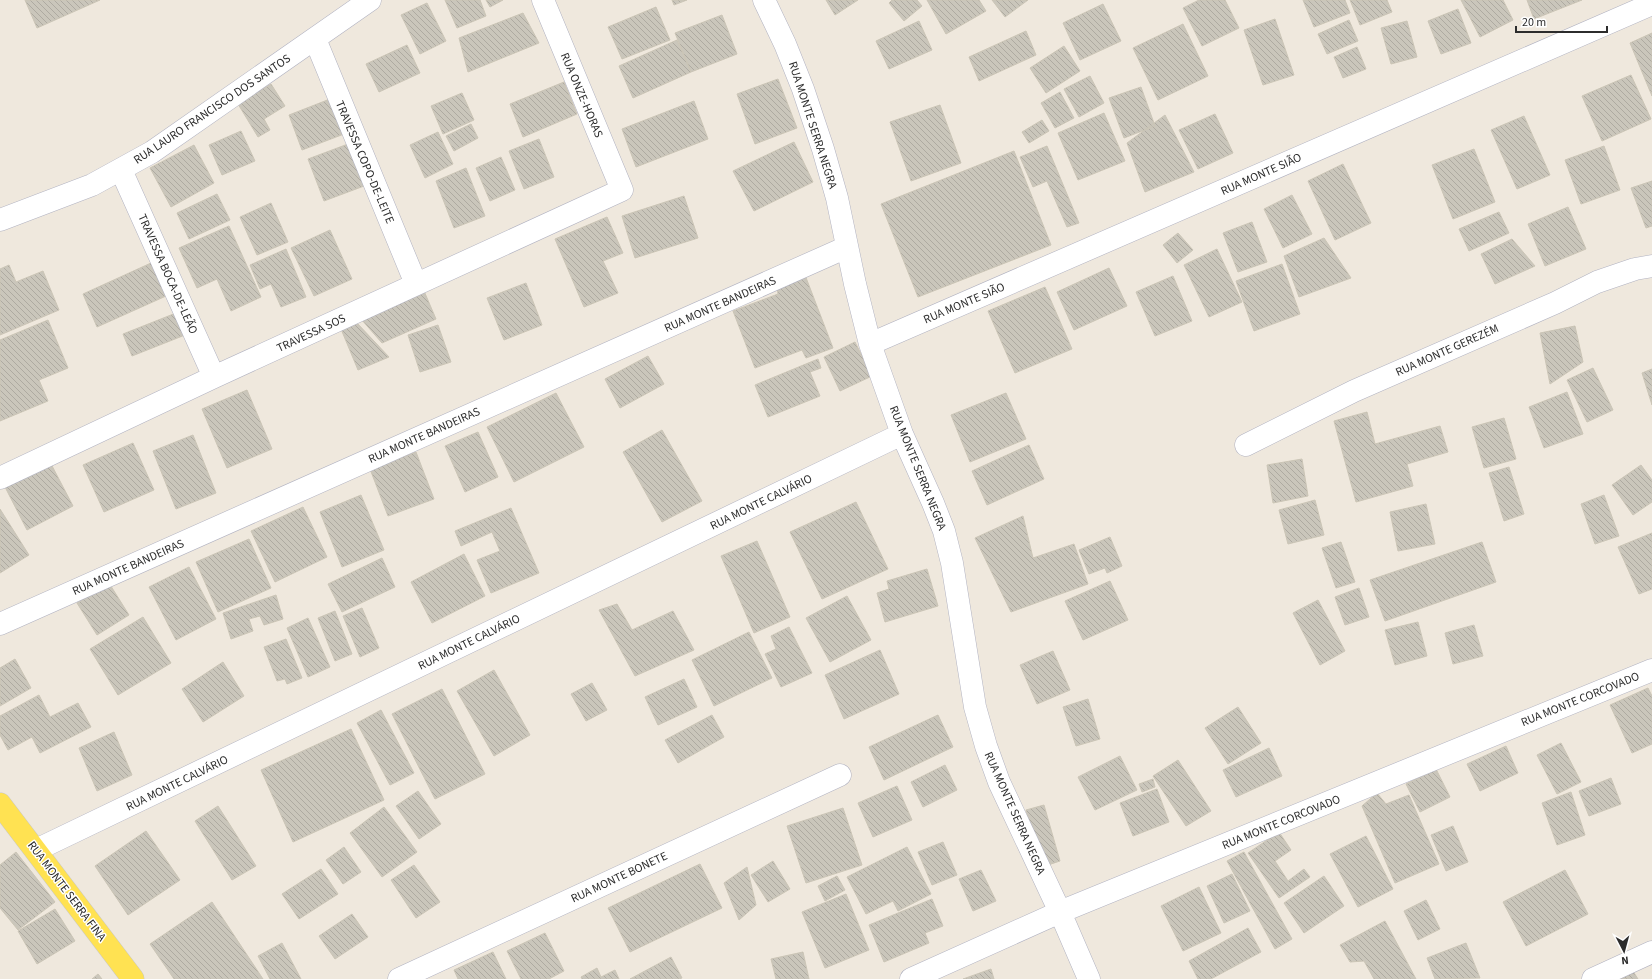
<svg xmlns="http://www.w3.org/2000/svg" width="1652" height="979" viewBox="0 0 1652 979" font-family="'Source Sans 3',sans-serif">
  <defs>
    <pattern id="building-back-hatch" width="6" height="6" patternUnits="userSpaceOnUse"><rect width="6" height="6" fill="#cac6bb"/><path d="M-1 5l2 2M0 0l6 6M5-1l2 2" fill="none" stroke="#aeaaa1"/></pattern>
  </defs>
  <rect width="100%" height="100%" fill="#efe8dd"/>
  <path fill="url(#building-back-hatch)" stroke="#cbc5b6" d="M25 0H100L37 28Z
    M445 0H480L486 16 457 28Z
    M486 0H503L490 7Z
    M672 0H687L674 5Z
    M826 0H858L835 15Z
    M892 0H917L922 6 904 21 889 3Z
    M927 0H979L986 11 946 34Z
    M992 0H1028L1005 17Z
    M1199 0H1225L1239 28 1202 46 1183 8Z
    M1303 0H1345L1350 13 1314 27Z
    M1350 0H1387L1392 12 1360 25Z
    M1461 0H1503L1513 20 1480 37Z
    M1527 0H1582L1534 19Z
    M427 3 446 41 420 54 401 15Z
    M1103 4 1121 41 1080 60 1063 23Z
    M656 7 670 40 622 59 608 27Z
    M1458 9 1471 43 1441 54 1428 21Z
    M523 13 539 43 468 72 459 38Z
    M722 15 737 54 691 72 675 33Z
    M1275 19 1294 75 1263 85 1244 30Z
    M1349 20 1358 41 1327 54 1318 34Z
    M919 21 932 50 889 69 876 41Z
    M1407 21 1417 57 1391 64 1381 28Z
    M1183 24 1208 76 1158 100 1133 48Z
    M1026 31 1036 55 979 81 969 57Z
    M1652 33V96L1630 43Z
    M677 40 691 72 633 98 619 66Z
    M407 45 420 73 379 92 366 64Z
    M1064 46 1080 71 1046 93 1030 68Z
    M1357 47 1366 69 1343 78 1334 57Z
    M1631 75 1651 119 1602 141 1582 96Z
    M1090 76 1104 103 1079 117 1064 89Z
    M778 79 797 128 755 144 737 94Z
    M564 82 577 114 523 137 510 104Z
    M271 84 285 106 264 119 270 130 258 137 238 104Z
    M1141 87 1155 126 1124 138 1109 98Z
    M1060 92 1074 118 1055 128 1041 103Z
    M462 93 474 120 443 134 431 106Z
    M330 99 344 134 302 150 289 115Z
    M694 101 708 139 636 167 622 129Z
    M940 105 961 163 911 181 890 122Z
    M1104 113 1125 161 1078 180 1058 133Z
    M1215 114 1233 153 1198 169 1179 130Z
    M1165 115 1194 172 1145 192 1127 143Z
    M1524 116 1550 175 1517 189 1491 130Z
    M1042 120 1049 131 1029 143 1022 132Z
    M471 124 478 138 454 151 446 136Z
    M241 131 255 161 222 175 209 145Z
    M438 132 453 164 425 178 410 145Z
    M539 139 554 177 524 189 509 151Z
    M794 142 813 182 754 211 733 171Z
    M348 144 364 186 324 201 308 159Z
    M194 145 214 183 171 207 150 168Z
    M1047 146 1079 223 1067 227 1047 181 1033 187 1020 157Z
    M1604 146 1620 190 1581 204 1565 160Z
    M1474 149 1495 202 1453 219 1432 165Z
    M1014 151 1051 245 918 297 881 204Z
    M501 157 515 190 490 201 476 168Z
    M1343 164 1371 223 1335 240 1308 181Z
    M466 168 485 216 454 228 436 181Z
    M1652 181V226L1646 228 1631 188Z
    M217 194 230 220 189 239 177 213Z
    M1292 195 1312 234 1283 248 1264 209Z
    M684 196 698 238 635 258 622 216Z
    M271 203 288 242 257 255 240 217Z
    M1568 207 1586 249 1545 266 1528 224Z
    M1499 212 1509 233 1469 251 1459 229Z
    M607 217 623 253 603 261 618 293 584 307 555 239Z
    M1252 222 1267 262 1238 272 1223 233Z
    M229 226 261 297 231 311 217 279 197 288 179 248Z
    M330 230 352 279 314 296 291 248Z
    M1178 233 1193 250 1177 263 1163 245Z
    M1324 238 1351 278 1299 297 1284 256Z
    M1512 239 1535 266 1495 284 1481 254Z
    M286 249 306 297 281 307 271 284 260 289 250 265Z
    M1217 249 1242 302 1209 317 1184 265Z
    M151 263 166 296 97 327 83 294Z
    M1282 264 1300 314 1254 331 1236 281Z
    M9 265 16 282 43 271 59 310 0 335V269Z
    M1109 268 1127 306 1074 330 1057 292Z
    M805 275 833 348 806 358 802 350 755 368 733 311 778 294 777 286Z
    M1173 276 1192 321 1155 336 1136 292Z
    M526 283 542 325 504 340 487 298Z
    M1045 287 1072 349 1015 373 988 311Z
    M424 291 436 319 382 343 361 319Z
    M176 313 185 335 132 356 123 334Z
    M48 320 68 368 39 380 48 401 0 421V340Z
    M357 323 389 357 358 370 341 329Z
    M438 325 451 362 420 372 408 335Z
    M1575 326 1583 362 1550 384 1540 333Z
    M855 342 872 376 840 391 824 357Z
    M648 356 664 384 620 408 605 379Z
    M818 359 821 368 810 372 820 396 768 417 755 385Z
    M1593 368 1613 410 1587 422 1567 380Z
    M1652 369V405L1642 373Z
    M247 390 272 449 227 468 202 409Z
    M1567 392 1583 434 1544 448 1529 407Z
    M556 393 584 447 514 482 487 427Z
    M1006 393 1026 439 970 462 951 415Z
    M1367 412 1375 444 1440 426 1448 452 1407 464 1413 486 1356 502 1334 421Z
    M1504 418 1516 459 1484 468 1472 427Z
    M662 430 702 501 662 522 623 452Z
    M478 432 498 477 465 492 445 446Z
    M193 435 216 493 176 509 153 451Z
    M133 443 154 490 104 512 83 465Z
    M1029 445 1044 479 987 505 972 471Z
    M416 452 434 499 388 516 370 469Z
    M1302 459 1308 496 1273 503 1267 465Z
    M50 462 73 506 27 530 4 485Z
    M1641 465 1652 480V502L1633 515 1612 485Z
    M1509 467 1524 514 1504 521 1489 473Z
    M361 495 384 550 342 567 320 512Z
    M1604 495 1619 536 1595 544 1581 504Z
    M1315 500 1324 535 1288 544 1279 510Z
    M856 502 888 569 822 599 790 532Z
    M1426 504 1435 544 1398 551 1390 512Z
    M303 507 327 557 275 582 251 531Z
    M511 508 539 573 491 593 477 560 500 551 492 532 461 546 455 531Z
    M0 509 29 555 0 573Z
    M1023 516 1033 558 1074 544 1088 584 1011 612 975 538Z
    M1652 533V589L1639 594 1618 547Z
    M1110 537 1122 566 1107 573 1105 568 1089 574 1079 550Z
    M249 539 271 588 218 612 196 562Z
    M757 541 790 617 754 633 721 556Z
    M1341 542 1355 582 1336 588 1322 548Z
    M1482 542 1496 582 1385 621 1370 580Z
    M464 554 485 596 432 623 411 582Z
    M382 558 395 587 342 612 328 584Z
    M189 567 216 619 176 640 149 587Z
    M927 569 938 606 885 622 877 593 889 589 887 581Z
    M1110 581 1128 620 1083 640 1065 601Z
    M109 583 129 615 97 635 77 603Z
    M1359 588 1369 617 1345 625 1335 597Z
    M276 595 283 619 264 625 260 616 249 619 253 631 231 639 223 613Z
    M847 596 871 640 830 662 806 618Z
    M1318 600 1345 651 1320 665 1293 613Z
    M617 604 632 630 673 611 694 650 635 676 599 610Z
    M362 608 379 648 360 657 343 616Z
    M335 611 352 654 335 661 318 618Z
    M143 617 171 663 118 695 90 649Z
    M308 618 330 667 308 677 287 628Z
    M1418 622 1427 656 1395 665 1385 630Z
    M1474 625 1483 656 1453 664 1445 633Z
    M789 627 812 673 781 687 765 654 776 649 771 636Z
    M749 632 772 678 714 706 692 660Z
    M286 639 302 678 287 684 285 679 277 681 264 647Z
    M880 650 899 694 844 719 825 675Z
    M1053 651 1070 690 1037 704 1020 665Z
    M15 659 31 688 0 706V668Z
    M223 662 244 696 203 722 182 689Z
    M494 670 530 735 494 756 457 691Z
    M684 679 697 707 658 725 645 697Z
    M592 683 607 710 586 721 571 694Z
    M1648 688 1652 696V744L1632 753 1610 705Z
    M442 689 485 774 435 799 392 714Z
    M39 695 50 717 78 703 91 727 40 753 32 737 8 750 0 735V716Z
    M1088 699 1100 739 1076 746 1063 707Z
    M1238 707 1261 743 1228 764 1205 728Z
    M381 710 414 773 390 785 357 723Z
    M712 715 724 737 678 763 665 740Z
    M938 715 953 747 884 780 869 747Z
    M351 729 384 800 293 842 261 770Z
    M114 732 132 775 97 791 79 748Z
    M1561 743 1581 782 1557 794 1537 755Z
    M1506 746 1518 773 1480 791 1467 764Z
    M1269 748 1282 776 1236 797 1223 770Z
    M1120 756 1137 790 1095 810 1078 777Z
    M1178 760 1211 811 1186 826 1153 776Z
    M945 765 957 790 923 807 911 782Z
    M1436 769 1450 797 1420 812 1406 784Z
    M1611 778 1621 804 1589 816 1579 791Z
    M1153 779 1155 787 1142 792 1139 784Z
    M897 786 912 820 873 837 858 803Z
    M1157 789 1169 822 1133 836 1120 803Z
    M418 791 441 824 419 839 396 806Z
    M1571 792 1585 835 1557 845 1542 803Z
    M1377 793 1386 804 1409 795 1439 864 1395 883 1362 806Z
    M1044 805 1060 861 1042 867 1026 810Z
    M218 806 256 866 232 880 195 821Z
    M384 807 417 852 382 877 350 833Z
    M843 808 862 865 806 883 787 826Z
    M1453 826 1468 862 1446 871 1431 835Z
    M146 831 180 880 128 915 95 866Z
    M1279 832 1291 850 1275 861 1288 881 1304 869 1310 877 1279 898 1248 853Z
    M1366 836 1393 889 1358 907 1330 854Z
    M943 842 957 875 932 885 918 852Z
    M344 847 361 872 343 884 326 860Z
    M907 847 931 894 898 911 893 901 866 914 847 877Z
    M16 852 55 902 18 930 0 908V865Z
    M1244 852 1292 939 1275 949 1227 861Z
    M773 861 790 889 768 902 751 875Z
    M700 864 722 908 630 952 608 908Z
    M414 865 440 902 416 918 391 880Z
    M747 867 756 905 739 920 724 883Z
    M321 869 338 894 299 919 282 894Z
    M981 870 996 901 973 911 959 879Z
    M1565 870 1588 914 1526 946 1503 902Z
    M1232 874 1250 911 1224 923 1207 886Z
    M837 876 845 890 825 901 818 886Z
    M1324 876 1344 906 1304 933 1284 903Z
    M1199 887 1221 933 1183 951 1161 906Z
    M846 894 869 950 825 968 802 912Z
    M932 899 943 926 925 933 929 943 884 962 869 925Z
    M1426 900 1440 929 1418 940 1404 911Z
    M212 902 263 979H174L150 944Z
    M55 909 75 941 37 964 18 931Z
    M352 914 368 937 335 959 319 936Z
    M1385 921 1416 979H1374L1364 961 1350 962 1340 945Z
    M1248 928 1261 952 1211 979H1198L1189 961Z
    M545 933 564 971 549 979H521L507 951Z
    M282 943 301 979H270L258 956Z
    M1466 943 1480 978 1435 979 1427 958Z
    M493 952 506 979H458L454 970Z
    M803 952 809 979H776L771 959Z
    M671 957 682 978 679 979H630Z
    M1629 965 1638 979H1606Z
    M597 968 601 977 615 970 619 979H582L581 977Z
    M991 969 994 979H963Z
    M98 974 102 979H92Z"/>
  <g fill="none" stroke-linecap="round" stroke-linejoin="round">
    <g stroke="#b1b2c1" stroke-width="23">
      <path id="minor" d="M764 0 785 44 803 89 823 149 837 198 855 284 870 344 902 434 933 503 944 531 952 563 975 707 986 746 999 782 1060 912 1089 979
        M315 39 416 284
        M121 170 214 377
        M0 220 92 185 152 152 370 0
        M870 344 1652 4
        M1246 445 1354 391 1555 303 1597 282 1635 269 1652 266
        M0 478 214 377 622 190 543 0
        M0 624 847 247
        M36 850 902 434
        M399 979 840 775
        M911 979 1060 912 1652 670
        M1593 979 1652 952"/>
    </g>
    <g stroke="#c8c8c8" stroke-width="23">
      <path id="major" d="M0 804 133 979"/>
    </g>
    <use href="#minor" stroke="#fff" stroke-width="22"/>
    <use href="#major" stroke="#ffe252" stroke-width="22"/>
  </g>
  <g text-anchor="middle" stroke-width="3" stroke-linejoin="round" paint-order="stroke">
    <g font-size="12" fill="#2c2c2c" stroke="#fff">
      <text transform="translate(582 95) rotate(67)" y="4">RUA ONZE-HORAS</text>
      <text transform="translate(212 109) rotate(-34)" y="4">RUA LAURO FRANCISCO DOS SANTOS</text>
      <text transform="translate(813 125) rotate(72)" y="4">RUA MONTE SERRA NEGRA</text>
      <text transform="translate(365 162) rotate(67)" y="4">TRAVESSA COPO-DE-LEITE</text>
      <text transform="translate(1261 174) rotate(-24)" y="4">RUA MONTE SIÃO</text>
      <text transform="translate(168 274) rotate(66)" y="4">TRAVESSA BOCA-DE-LEÃO</text>
      <text transform="translate(964 303) rotate(-23)" y="4">RUA MONTE SIÃO</text>
      <text transform="translate(720 304) rotate(-24)" y="4">RUA MONTE BANDEIRAS</text>
      <text transform="translate(311 333) rotate(-25)" y="4">TRAVESSA SOS</text>
      <text transform="translate(1447 350) rotate(-24)" y="4">RUA MONTE GEREZÉM</text>
      <text transform="translate(424 435) rotate(-24)" y="4">RUA MONTE BANDEIRAS</text>
      <text transform="translate(918 468) rotate(68)" y="4">RUA MONTE SERRA NEGRA</text>
      <text transform="translate(761 502) rotate(-26)" y="4">RUA MONTE CALVÁRIO</text>
      <text transform="translate(128 567) rotate(-24)" y="4">RUA MONTE BANDEIRAS</text>
      <text transform="translate(469 642) rotate(-26)" y="4">RUA MONTE CALVÁRIO</text>
      <text transform="translate(1580 699) rotate(-22)" y="4">RUA MONTE CORCOVADO</text>
      <text transform="translate(177 783) rotate(-26)" y="4">RUA MONTE CALVÁRIO</text>
      <text transform="translate(1015 813) rotate(66)" y="4">RUA MONTE SERRA NEGRA</text>
      <text transform="translate(1281 822) rotate(-22)" y="4">RUA MONTE CORCOVADO</text>
      <text transform="translate(619 877) rotate(-25)" y="4">RUA MONTE BONETE</text>
      <text transform="translate(67 891) rotate(53)" y="4">RUA MONTE SERRA FINA</text>
    </g>
  </g>
  <g transform="translate(1624 951) rotate(174)" stroke="#ffffff" stroke-width="3" paint-order="stroke">
  <path d="M0-3L7 15L0 10L-7 15Z" fill="#2c2c2c"/>
  <text y="-6" font-size="11" font-weight="bold" text-anchor="middle" fill="#2c2c2c">N</text>
  </g>
  <path d="M1516 26v6h91v-6" fill="none" stroke="#2c2c2c" stroke-width="2"/>
  <text x="1522" y="26" font-size="12" fill="#2c2c2c" stroke="#ffffff" stroke-width="3" paint-order="stroke">20 m</text>
</svg>
